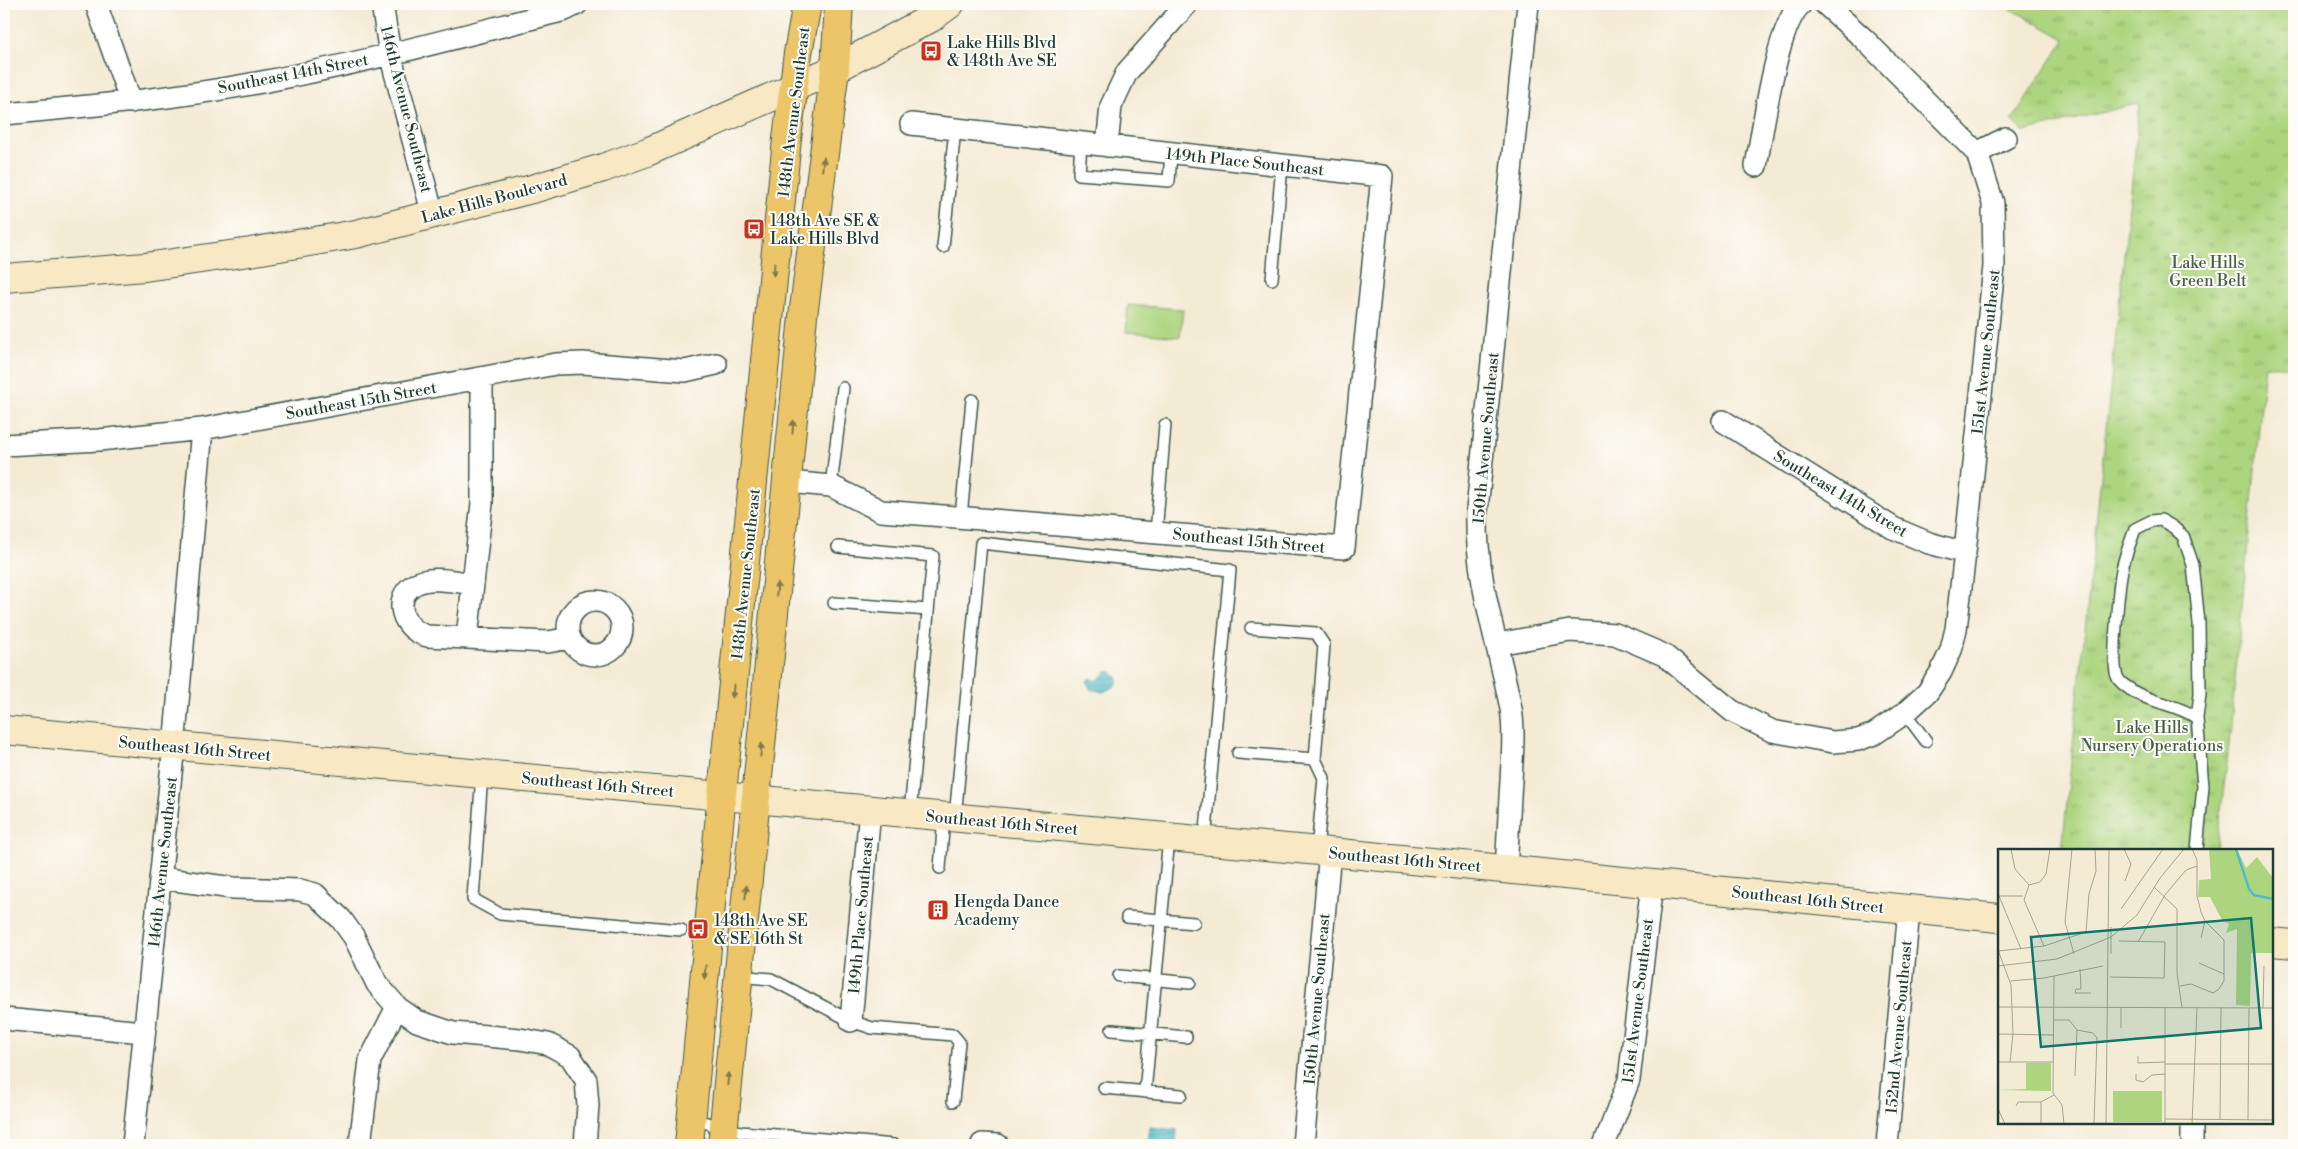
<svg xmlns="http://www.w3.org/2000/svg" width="2298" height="1149" viewBox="0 0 2298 1149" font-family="'Libre Bodoni',serif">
  <defs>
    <pattern id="park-tufts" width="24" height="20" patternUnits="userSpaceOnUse" patternTransform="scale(1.25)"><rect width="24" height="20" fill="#add57f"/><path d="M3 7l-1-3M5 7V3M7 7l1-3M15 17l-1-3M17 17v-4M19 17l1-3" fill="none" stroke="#8cae69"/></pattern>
    <pattern id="water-rules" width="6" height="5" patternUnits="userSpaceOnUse" patternTransform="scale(1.25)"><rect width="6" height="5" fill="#50bcca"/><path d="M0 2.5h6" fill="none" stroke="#429aa5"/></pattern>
  </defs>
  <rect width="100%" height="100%" fill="#fdfcf7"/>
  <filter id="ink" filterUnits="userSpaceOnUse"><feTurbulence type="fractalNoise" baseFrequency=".02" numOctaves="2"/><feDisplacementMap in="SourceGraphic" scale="10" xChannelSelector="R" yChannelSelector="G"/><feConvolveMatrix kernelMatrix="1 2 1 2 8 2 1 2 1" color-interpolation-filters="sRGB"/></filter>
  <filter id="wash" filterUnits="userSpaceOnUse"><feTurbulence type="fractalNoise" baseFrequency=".0096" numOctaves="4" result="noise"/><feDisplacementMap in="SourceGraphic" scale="20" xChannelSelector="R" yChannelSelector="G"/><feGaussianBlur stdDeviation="1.12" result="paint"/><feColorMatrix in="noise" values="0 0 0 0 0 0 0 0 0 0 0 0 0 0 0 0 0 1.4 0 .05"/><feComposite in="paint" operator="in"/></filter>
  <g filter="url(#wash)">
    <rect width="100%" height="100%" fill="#f4ebd5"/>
    <path fill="#add57f" stroke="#66895a" d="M1128 305 1183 309 1180 337 1126 332Z"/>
    <path fill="url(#park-tufts)" stroke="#66895a" d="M2002 4H2294V367L2265 365 2228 754 2216 850H2062L2140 103 2024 132 2012 120 2065 39Z"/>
    <path fill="url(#water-rules)" stroke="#387c7f" d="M1107 672H1112L1118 678 1116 686 1103 692 1090 689 1087 680 1091 678 1097 681Z
      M1150 1127 1177 1130 1176 1145 1148 1144Z"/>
  </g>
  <g filter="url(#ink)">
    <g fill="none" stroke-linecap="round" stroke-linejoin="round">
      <g stroke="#3f574c" stroke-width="14">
        <path id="lane" d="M1081 143 1079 174 1169 181 1171 153
          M943 247 955 129
          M1272 279 1282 165
          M831 486 843 388
          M961 517 972 400
          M1156 533 1165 425
          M838 547 933 556 910 814
          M834 603 928 610
          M1251 628 1316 633 1324 645 1315 759 1324 778 1317 850
          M1905 713 1926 741
          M2197 718C2176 703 2147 703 2127 687 2124 685 2118 680 2117 676 2111 663 2119 582 2123 565 2126 553 2131 541 2135 529L2151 521 2161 520 2173 527 2183 536 2193 565 2199 623 2200 694 2197 718 2203 786 2197 850
          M1238 753 1315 759
          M482 774 473 899 500 914 681 930
          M955 818 981 543 1230 570 1205 841
          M940 868 944 817
          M1127 917 1194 923
          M738 976 771 979 851 1021 872 1028 953 1035 959 1042 953 1101
          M1119 976 1190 983
          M1112 1030 1186 1037
          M1104 1088 1181 1095
          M1145 1092 1169 838
          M692 1119 741 1132 894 1145"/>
      </g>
      <g stroke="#3f574c" stroke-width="24">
        <path id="street" d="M96 4 131 102
          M382 4 390 54 433 215
          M4 114C92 106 180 98 267 81 367 62 466 35 565 10L577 4
          M1107 146 1111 106 1127 72 1187 4
          M1977 153 2006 138
          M1756 166C1763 131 1776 26 1801 4
          M1723 421 1893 528 1929 543 1965 553
          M4 445 99 440 202 429 556 364 583 363 685 371 716 364
          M788 482 831 486 881 511 1344 548 1382 176 911 124
          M473 584C458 582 438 577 423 581 391 590 398 628 427 636L548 642 570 638
          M568 628a27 27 0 1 1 54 0a27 27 0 1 1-54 0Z
          M467 638 482 503V378
          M1497 644 1570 631 1615 634 1664 655 1732 711 1772 731 1833 742 1858 740 1874 734 1905 713 1927 693 1941 672 1951 650 1956 629 1965 553 1994 266 1993 203 1977 153 1864 39 1825 4
          M1506 869C1508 840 1509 810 1511 781 1512 757 1515 733 1511 709 1498 640 1475 581 1477 510L1528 4
          M160 878 233 888 300 890 315 894 341 919 354 937 377 984 397 1007 417 1021 453 1033 520 1039 548 1044 570 1056 586 1080 588 1106 585 1145
          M4 1019 144 1032
          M851 1021 870 810
          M2192 1123V1145
          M982 1144 998 1145
          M133 1145 176 725 202 429
          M360 1145 370 1060 397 1007
          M1303 1145 1330 852
          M1604 1145 1629 1080 1652 883
          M1887 1145 1909 910"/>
      </g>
      <g stroke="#3f574c" stroke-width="30">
        <path id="secondary" d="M4 278 145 267 250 252 356 234 532 189 603 168 647 152 835 69 931 18 950 4
          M4 730 1330 852 1999 918
          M2272 942 2294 944"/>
      </g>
      <g stroke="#3f574c" stroke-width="30">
        <path id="primary" d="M689 1145 711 905 787 139 798 53 807 4
          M722 1145 803 316 835 69 839 4"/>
      </g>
      <use href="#lane" stroke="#fff" stroke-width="11"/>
      <use href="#street" stroke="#fff" stroke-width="21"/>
      <use href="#secondary" stroke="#f8e8c3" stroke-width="28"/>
      <use href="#primary" stroke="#edc569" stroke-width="28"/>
    </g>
    <defs><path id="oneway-solid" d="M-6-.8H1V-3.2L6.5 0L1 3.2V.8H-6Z" transform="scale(1.25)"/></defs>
    <g fill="#7c7a4c">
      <use href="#oneway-solid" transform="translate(823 164) rotate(-83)"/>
      <use href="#oneway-solid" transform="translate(774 269) rotate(96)"/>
      <use href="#oneway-solid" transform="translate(793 427) rotate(-85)"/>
      <use href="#oneway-solid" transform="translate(777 589) rotate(-84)"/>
      <use href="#oneway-solid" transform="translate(733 691) rotate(96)"/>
      <use href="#oneway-solid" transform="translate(761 750) rotate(-84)"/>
      <use href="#oneway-solid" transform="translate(746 892) rotate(-84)"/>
      <use href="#oneway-solid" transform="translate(705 972) rotate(95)"/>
      <use href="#oneway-solid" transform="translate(728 1079) rotate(-85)"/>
    </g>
  </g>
  <defs>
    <g id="bus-square" transform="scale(1.125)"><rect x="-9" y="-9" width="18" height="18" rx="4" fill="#c8321e" stroke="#fdfcf7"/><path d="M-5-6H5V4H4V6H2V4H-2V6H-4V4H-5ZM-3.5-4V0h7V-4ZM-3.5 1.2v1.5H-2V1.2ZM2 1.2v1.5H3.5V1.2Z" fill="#fff"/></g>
    <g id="building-square" transform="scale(1.125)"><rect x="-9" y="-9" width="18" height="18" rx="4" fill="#c8321e" stroke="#fdfcf7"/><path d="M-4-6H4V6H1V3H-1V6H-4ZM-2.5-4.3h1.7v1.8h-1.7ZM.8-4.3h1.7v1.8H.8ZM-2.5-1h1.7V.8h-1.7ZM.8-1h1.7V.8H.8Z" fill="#fff"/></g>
  </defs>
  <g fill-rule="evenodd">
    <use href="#bus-square" x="931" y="51"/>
    <use href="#bus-square" x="754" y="229"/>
    <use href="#building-square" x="938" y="910"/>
    <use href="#bus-square" x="698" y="929"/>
  </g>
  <g text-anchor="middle" stroke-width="4" stroke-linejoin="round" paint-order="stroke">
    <g font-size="16" fill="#1f3d34" stroke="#fdfcf7" text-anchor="start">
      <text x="947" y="48">Lake Hills Blvd<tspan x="947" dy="18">&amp; 148th Ave SE</tspan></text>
      <text x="770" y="226">148th Ave SE &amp;<tspan x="770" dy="18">Lake Hills Blvd</tspan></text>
      <text x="954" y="907">Hengda Dance<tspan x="954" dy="18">Academy</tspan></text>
      <text x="714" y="926">148th Ave SE<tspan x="714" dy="18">&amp; SE 16th St</tspan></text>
    </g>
    <g font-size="16" fill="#1f3d34" stroke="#fdfcf7">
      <text transform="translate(293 73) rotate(-11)" y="6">Southeast 14th Street</text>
      <text transform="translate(407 109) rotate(76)" y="6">146th Avenue Southeast</text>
      <text transform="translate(793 112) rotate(-83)" y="6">148th Avenue Southeast</text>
      <text transform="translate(1245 161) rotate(6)" y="6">149th Place Southeast</text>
      <text transform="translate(494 198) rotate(-15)" y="6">Lake Hills Boulevard</text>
      <text transform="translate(1985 352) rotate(-84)" y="6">151st Avenue Southeast</text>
      <text transform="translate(361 400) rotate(-10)" y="6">Southeast 15th Street</text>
      <text transform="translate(1485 438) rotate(-85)" y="6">150th Avenue Southeast</text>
      <text transform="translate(1841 493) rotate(31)" y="6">Southeast 14th Street</text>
      <text transform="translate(1249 540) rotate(5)" y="6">Southeast 15th Street</text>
      <text transform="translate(745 574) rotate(-84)" y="6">148th Avenue Southeast</text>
      <text transform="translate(195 748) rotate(5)" y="6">Southeast 16th Street</text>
      <text transform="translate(598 784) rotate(5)" y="6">Southeast 16th Street</text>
      <text transform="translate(1002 822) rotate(5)" y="6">Southeast 16th Street</text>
      <text transform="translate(1405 859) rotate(5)" y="6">Southeast 16th Street</text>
      <text transform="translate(162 862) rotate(-84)" y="6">146th Avenue Southeast</text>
      <text transform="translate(1808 899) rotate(6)" y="6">Southeast 16th Street</text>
      <text transform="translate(860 915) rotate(-85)" y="6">149th Place Southeast</text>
      <text transform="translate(1316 999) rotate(-85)" y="6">150th Avenue Southeast</text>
      <text transform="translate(1637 1001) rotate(-83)" y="6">151st Avenue Southeast</text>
      <text transform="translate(1898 1027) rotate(-85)" y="6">152nd Avenue Southeast</text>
    </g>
    <g font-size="16" fill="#426347" stroke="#fdfcf7">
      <text x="2208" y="268">Lake Hills<tspan x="2208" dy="18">Green Belt</tspan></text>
      <text x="2152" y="733">Lake Hills<tspan x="2152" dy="18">Nursery Operations</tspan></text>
    </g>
  </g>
  <g transform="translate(1998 849)">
    <rect width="275" height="275" fill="#f4ebd5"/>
    <path d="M211 0H239L248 19 259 8 275 29V104H253L252 157 238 156 239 80 228 84 231 75 224 71 212 48H200L201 31 213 30ZM28 214H53V242L0 241 28 240ZM115 242H164V273H115Z" fill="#add57f"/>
    <path fill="none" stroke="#50bcca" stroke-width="2.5" d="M238 0 251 40 256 46 275 50"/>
    <path fill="none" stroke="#9fa595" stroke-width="1" d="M13 0 17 20 31 36M74 0 67 73 76 105M126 0 133 15 127 32M31 36 26 51 46 97M31 36 42 33 48 25 52 0M156 38 179 60V124L184 159M0 47H25M1 47 23 100M123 60 165 0M203 89 207 72M140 93 167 46 188 21 199 17M0 101 13 136 15 185 12 213M0 102 46 97 88 83 91 45 98 22 97 0M113 105V78M201 114 226 125M0 117 59 110 113 88 139 66 162 29 186 0M82 120 83 140M56 127 55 244 64 256 66 275M112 128 166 129 167 93 121 92M12 132 46 129 105 117M182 137 193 135 215 144 221 140 226 132V91L207 72 203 63 199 47V11L194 0M83 140H78L77 144H93M0 158 275 159M265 159 266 117M56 171H71L79 181M123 179V158M79 181 95 184 99 189 96 274M0 185 55 186M137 189H167M140 207V214L167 213M0 213H55M167 215H275M138 225V231L145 233 154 226 167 225M77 227 79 181M275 233V258M18 257 20 253H43L56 246M0 260 7 275M167 270 275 271M222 270 223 159M250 271 251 159M43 275V253M108 275 111 0M167 275V158M194 275 199 159"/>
    <path fill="#0f766e" fill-opacity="0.15" stroke="#0f766e" stroke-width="2.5" d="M253 69 263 179 43 198 33 88Z"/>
    <rect width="275" height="275" fill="none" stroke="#1f3d34" stroke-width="2.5"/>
  </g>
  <rect width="2298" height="1149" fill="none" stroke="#fdfcf7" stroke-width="20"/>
</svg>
